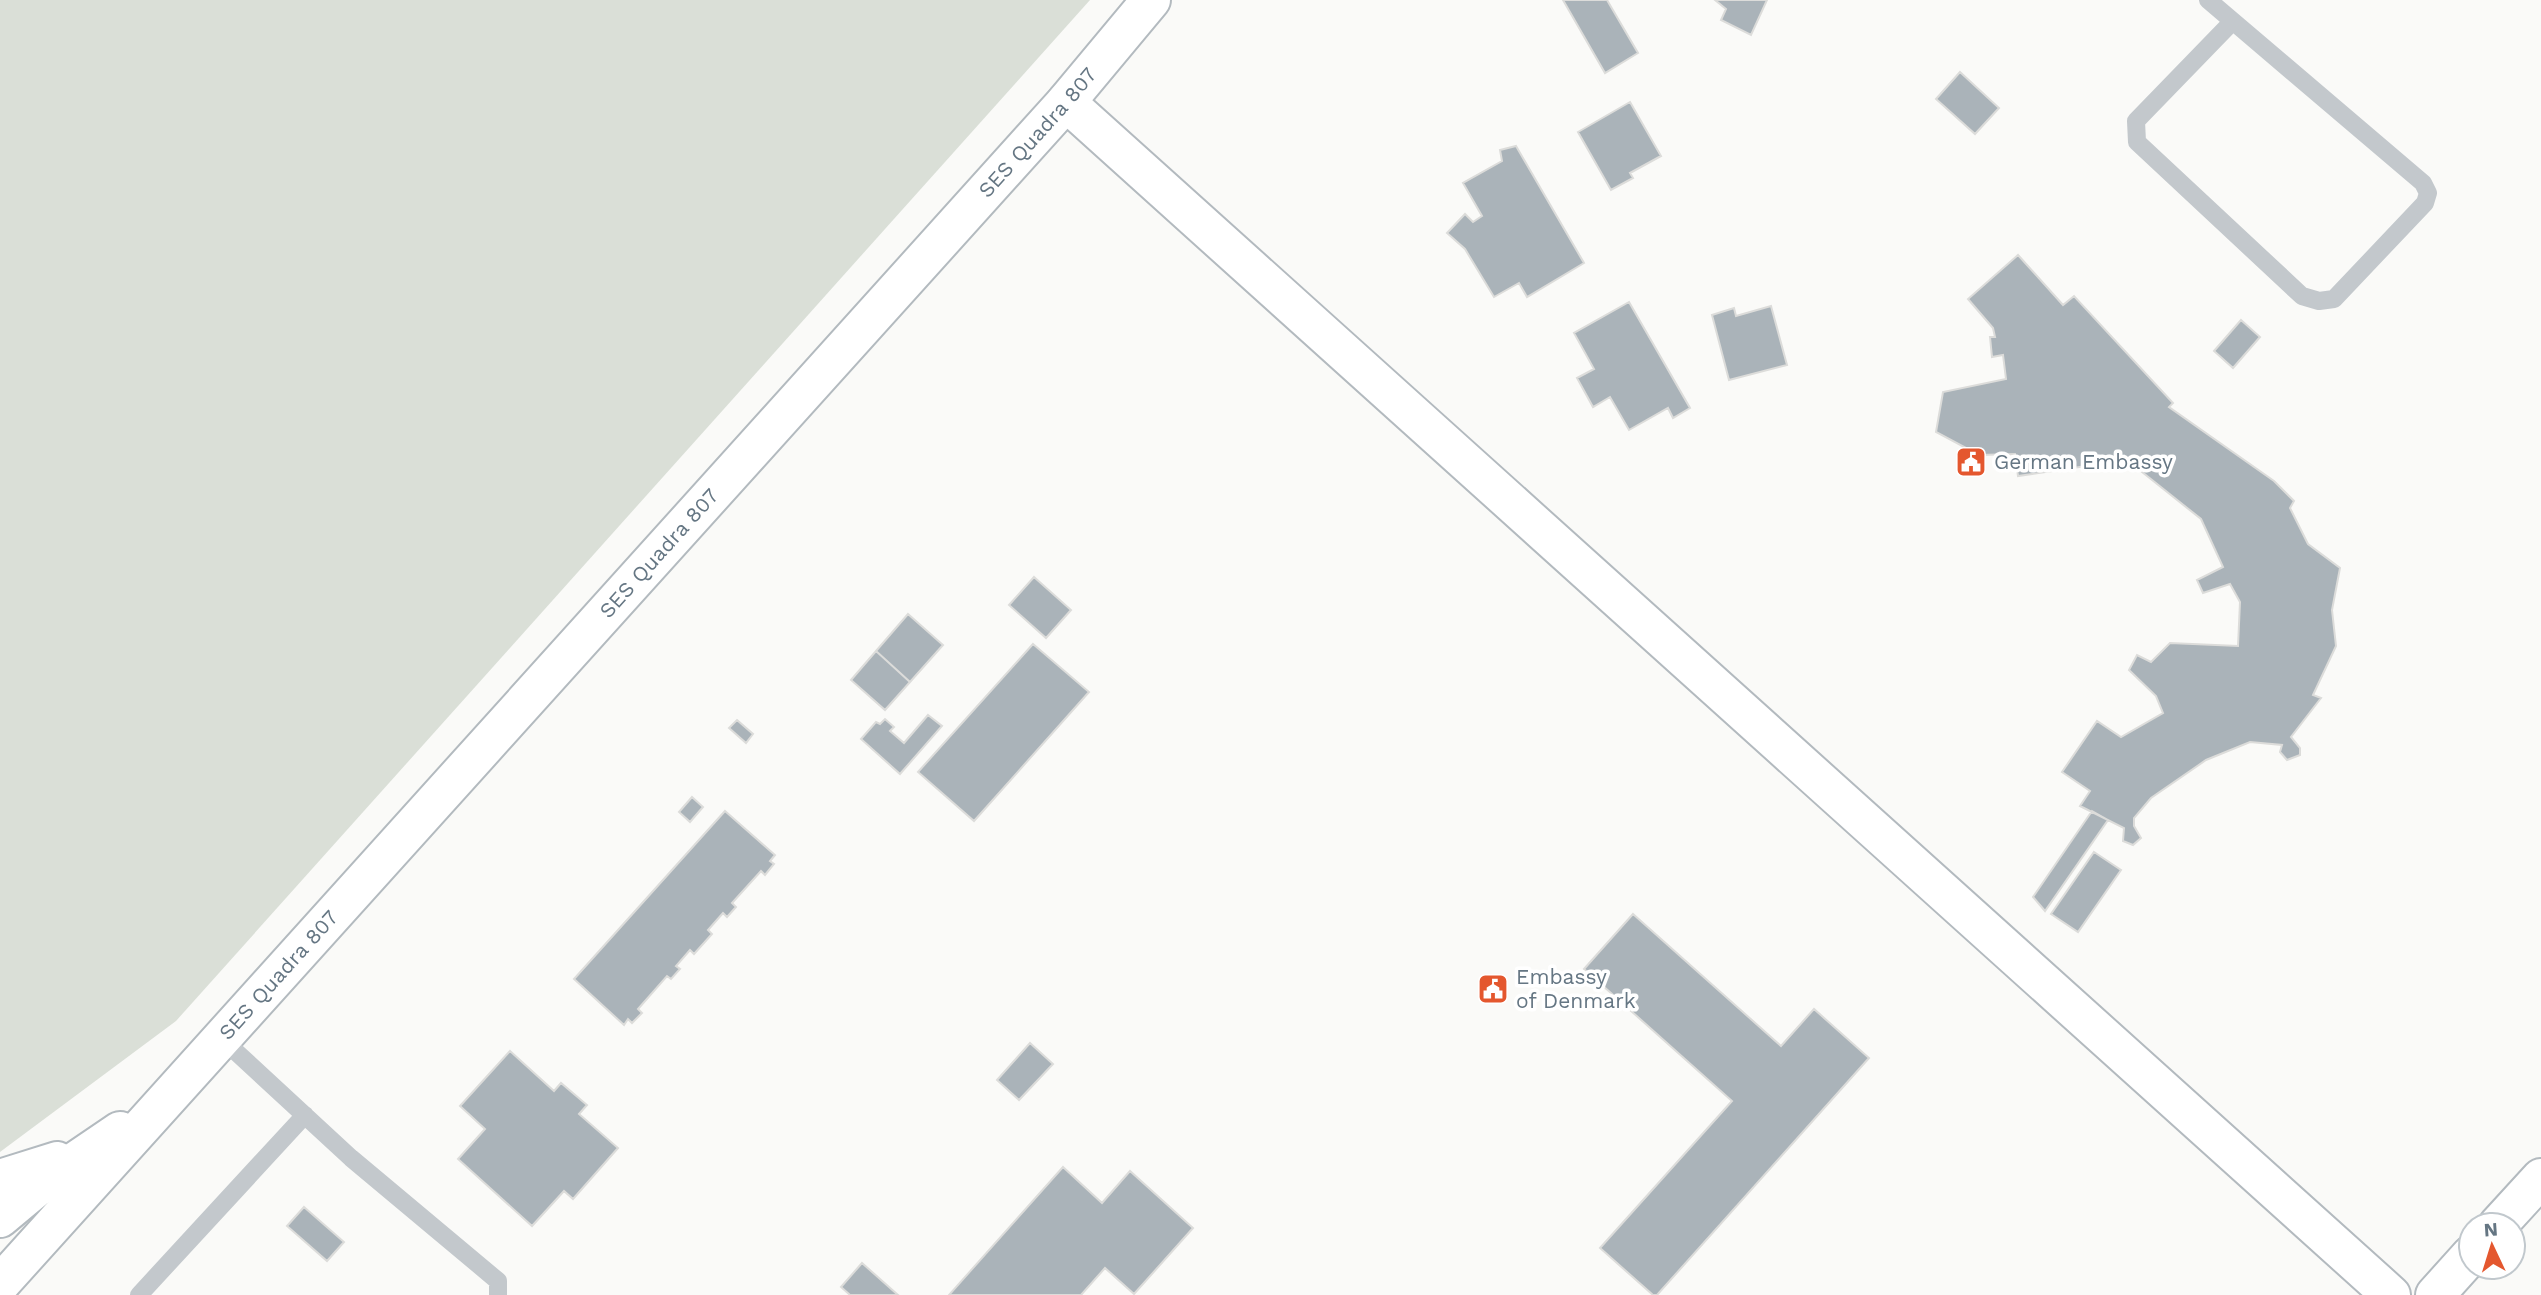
<svg xmlns="http://www.w3.org/2000/svg" width="2541" height="1295" viewBox="0 0 2541 1295" font-family="'Work Sans',sans-serif">
  <rect width="100%" height="100%" fill="#fafaf8"/>
  <path fill="#dadfd7" d="M0 0H1090L176 1021 0 1152Z"/>
  <path fill="#aab3b9" stroke="#dcdcda" stroke-width="2" d="M1563 0H1607L1638 53 1605 73Z
    M1715 0H1767L1751 35 1721 20 1726 9Z
    M1960 72 1999 108 1975 134 1936 99Z
    M1630 102 1661 156 1630 173 1633 178 1611 190 1578 132Z
    M1516 146 1584 263 1527 297 1519 283 1494 297 1465 249 1447 233 1465 214 1473 222 1482 216 1463 183 1502 161 1500 150Z
    M2018 255 2063 305 2074 296 2173 403 2169 407 2274 481 2294 501 2290 508 2308 544 2340 568 2332 610 2336 646 2313 695 2321 698 2291 737 2300 748V755L2287 760 2280 752 2282 745 2250 742 2206 760 2151 798 2134 818V826L2141 838 2133 845 2123 841 2124 828 2080 806 2090 791 2062 772 2097 721 2121 737 2163 713 2156 696 2129 670 2137 655 2151 662 2170 643 2238 646 2240 602 2230 584 2203 593 2197 580 2223 567 2201 519 2127 460 2018 476 2015 454 1979 455 1936 432 1943 392 2006 379 2003 355 1992 357 1990 337H1995L1993 328 1968 299Z
    M1629 302 1690 408 1673 418 1668 408 1629 430 1610 397 1593 407 1577 378 1594 369 1574 333Z
    M1771 306 1787 365 1729 380 1712 315 1734 308 1736 316Z
    M2241 320 2260 337 2233 368 2214 351Z
    M1034 577 1071 610 1046 638 1009 605Z
    M908 614 943 645 910 682 876 651Z
    M1033 644 1089 692 974 821 918 772Z
    M876 651 910 682 885 710 851 680Z
    M928 715 942 726 900 774 861 739 876 722 880 724 885 719 894 727 890 731 904 743Z
    M737 720 753 734 746 743 729 728Z
    M692 797 703 807 690 822 679 812Z
    M725 811 775 855 770 861 774 864 765 875 761 871 732 903 736 907 727 917 723 913 708 930 712 934 694 954 690 950 676 966 680 969 671 979 667 976 638 1009 642 1013 632 1023 628 1019 624 1025 574 979Z
    M2092 811 2108 820 2045 911 2033 897Z
    M2094 852 2121 870 2078 932 2051 914Z
    M1633 914 1781 1046 1814 1009 1869 1058 1657 1295H1653L1600 1248 1732 1101 1584 969Z
    M1030 1043 1053 1064 1019 1100 997 1080Z
    M510 1051 554 1091 561 1083 587 1105 579 1114 618 1148 573 1199 564 1191 532 1226 458 1159 485 1129 460 1106Z
    M1063 1167 1102 1203 1130 1171 1193 1228 1134 1294 1105 1268 1081 1295H949Z
    M304 1207 344 1242 327 1261 287 1226Z
    M862 1263 898 1295H850L841 1287Z"/>
  <g fill="none" stroke-linecap="round" stroke-linejoin="round">
    <g stroke="#b3babf" stroke-width="42">
      <g id="secondary">
        <path d="M1066 102 2391 1295"/>
        <path d="M0 1179 57 1161"/>
        <path d="M0 1218 36 1188 120 1131"/>
        <path d="M2498 1225 2541 1178"/>
        <path id="s1" d="M0 1284 1066 102 1151 0"/>
        <path d="M2435 1295 2471 1255"/>
      </g>
    </g>
    <path stroke="#c3c8cc" stroke-width="18" d="M2208 0 2423 183 2428 193 2425 203 2334 299 2319 301 2302 296 2137 142 2136 121 2232 22
      M222 1039 351 1158 498 1281V1295
      M139 1295 305 1115"/>
    <use href="#secondary" stroke="#fff" stroke-width="38"/>
  </g>
  <defs>
    <g id="civic-square" transform="scale(1.575)"><rect x="-9" y="-9" width="18" height="18" rx="4" fill="#e4572e" stroke="#fff"/><path d="M-.6-6.5H3V-4.5H.6V-3L4-1V1h2V6H-6V1h2V-1L-.6-3ZM-1.2 2.5V6h2.4V2.5Z" fill="#fff"/></g>
  </defs>
  <g fill-rule="evenodd">
    <use href="#civic-square" x="1971" y="462"/>
    <use href="#civic-square" x="1493" y="989"/>
  </g>
  <g text-anchor="middle" stroke-width="7" stroke-linejoin="round" paint-order="stroke">
    <g font-size="21" fill="#657683" stroke="#fff">
      <text dy="7" stroke="none"><textPath href="#s1" startOffset="1550">SES Quadra 807</textPath></text>
      <text dy="7" stroke="none"><textPath href="#s1" startOffset="984">SES Quadra 807</textPath></text>
      <text dy="7" stroke="none"><textPath href="#s1" startOffset="416">SES Quadra 807</textPath></text>
    </g>
    <g font-size="21" fill="#657683" stroke="#fff" text-anchor="start">
      <text x="1994" y="469">German Embassy</text>
      <text x="1516" y="984">Embassy<tspan x="1516" dy="24">of Denmark</tspan></text>
    </g>
  </g>
  <g transform="translate(2492 1246) rotate(356)"><circle r="33" fill="#ffffff" stroke="#c1c8cd" stroke-width="2"/>
  <path d="M0-5L12 26L0 18L-12 26Z" fill="#e4572e"/>
  <text y="-10" font-size="19" font-weight="bold" text-anchor="middle" fill="#657683">N</text>
  </g>
</svg>
